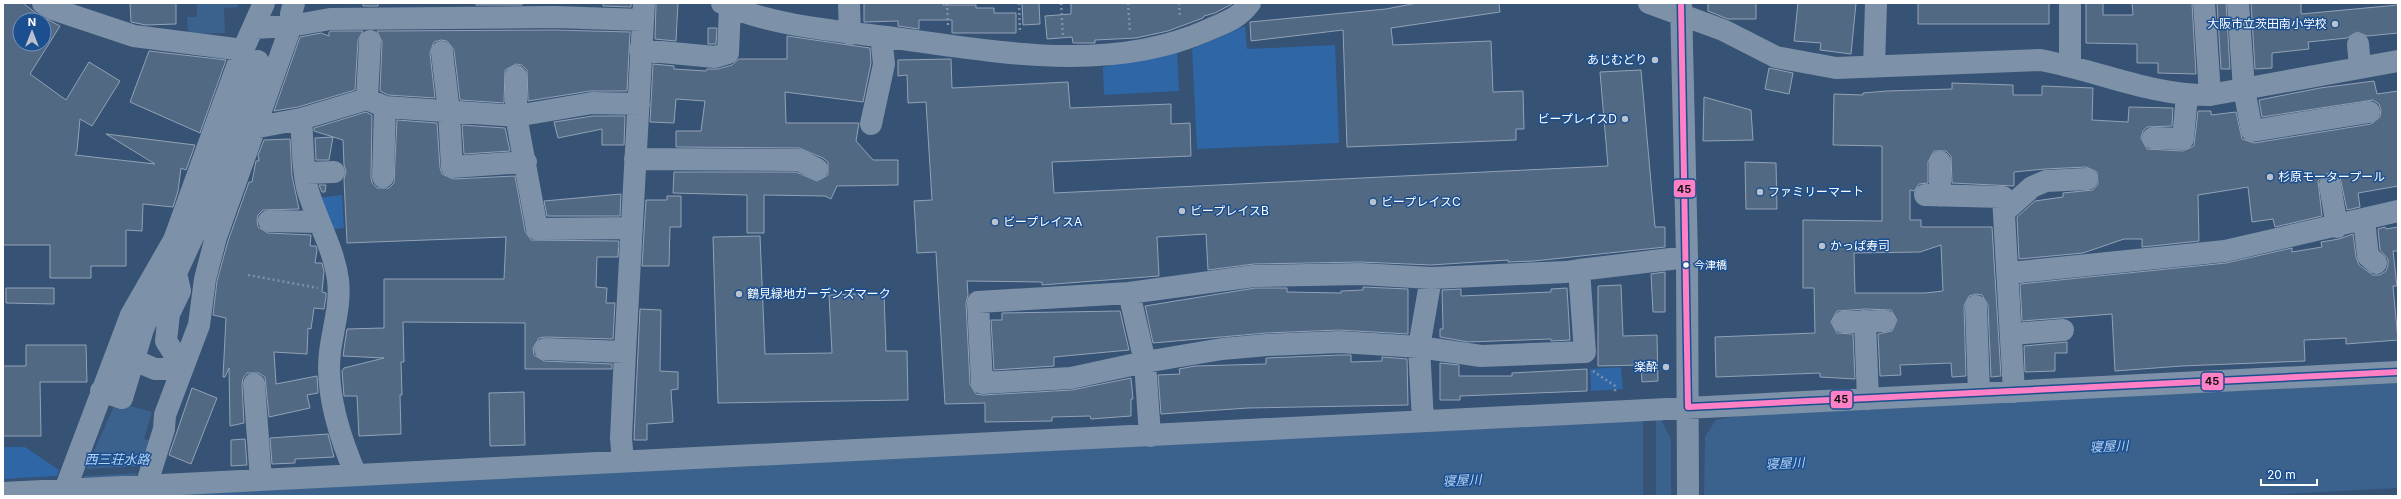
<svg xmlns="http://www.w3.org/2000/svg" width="2401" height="499" viewBox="0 0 2401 499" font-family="Inter,'Noto Sans JP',sans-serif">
  <rect width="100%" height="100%" fill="#365274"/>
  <path fill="#2f66a5" d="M1245 26 1247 49 1335 45 1339 143 1197 149 1192 49Z
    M1177 50 1179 91 1104 95 1103 67Z
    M342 195 344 228 328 230 317 198Z
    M1621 367 1623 389 1591 391 1590 369Z
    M3 447H25L59 470 57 476 3 479Z"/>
  <path fill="#3b618d" d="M197 3H238V7L224 8 225 33 188 34 187 17H197Z
    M2398 383V488L2250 496H77L88 464 116 402 152 412 144 439 149 440 129 495 1640 420H1715L1742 415Z"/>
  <path fill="#365274" d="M1686 417 1717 418 1705 437 1704 496H1671V439L1661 419Z
    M1643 418H1656V496H1643Z
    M142 466 139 473 84 476 86 469Z"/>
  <path fill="#526984" stroke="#92a2b6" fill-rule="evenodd" d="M3 3H23L37 14 60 26 30 74 66 100 89 62 120 81 92 126 80 119 77 151 75 155 155 164 106 134 195 145 186 170 181 168 178 191 173 207 143 204 142 231 126 230V266H91V278H50V245H3ZM20 20H44V44H20Z
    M130 3H176V24L146 25 131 22Z
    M363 3H378V6H363Z
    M476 3H522V5H476Z
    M603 3H631V7L603 6Z
    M656 3H678L676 41 655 39Z
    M864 3H943V5H976V8H994V13H1016V33H952V20H919V29L898 26V21L864 22Z
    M1022 3H1039L1040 24 1023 25Z
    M1071 3H1232V4L1215 13 1204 16 1203 18 1168 31 1136 38 1095 40V43H1073L1072 37 1047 39 1045 16 1071 14Z
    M1417 3H1499L1500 12 1391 28 1393 45 1491 41 1493 92 1523 91 1524 129H1516V140L1347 147 1343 30 1251 41 1250 22 1386 9Z
    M1708 3H1756V19H1728L1708 11Z
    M1798 3H1856L1851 54 1820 50 1821 43 1794 41Z
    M1918 3H2049V24H1918Z
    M2086 3H2103V15H2133L2132 3H2192L2196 74 2158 73V63H2137V44L2086 43Z
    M2217 3H2226L2230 69H2221Z
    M2251 3H2301V14L2398 5V33L2367 36 2357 32 2347 38 2308 42 2309 49 2272 53V68L2255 69Z
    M708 28H717L716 44H708Z
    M555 30 630 32 627 91H590L528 101 527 70 522 65 516 64 505 70 504 103 460 100 454 50 447 41 441 40 434 42 430 53 435 98 388 95 380 91 382 42 377 31Z
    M331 31H363L358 40 355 90 298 107 274 111 300 37 321 33 329 36V32Z
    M787 36 870 48 871 63 863 102 785 92 786 123H859L856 141 873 160H898V185L837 186 831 199 825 196 764 195V233H747V195L673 193 674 172H796L817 181 828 175V162L823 158 799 148 676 147V131H701L705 101 676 99 674 123 650 122 653 64 674 66V69L706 71 707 69H718L732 65 739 59H787Z
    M149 51 226 60 200 133 130 102Z
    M951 59 952 88 1068 82 1070 108 1171 104V124L1190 123 1191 156 1052 162 1054 193 1608 166 1600 72 1641 70 1655 227H1665V247L1534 261 1508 262V260L1431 265 1361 262 1254 264 1208 270 1206 234 1157 237 1159 276 1042 285V282L967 281 968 295 966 303 970 384 976 394 983 395 1072 390 1131 378 1133 399H1131V416L1091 419 1090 416 1052 417V421L985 422V403L945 404 936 252 917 253 914 201 932 200 926 102 908 103 907 75 898 76V60Z
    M1769 68 1793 73 1789 94 1765 89Z
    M2374 81 2377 94 2398 91V186L2358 193 2360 207 2347 210 2340 177 2335 173H2328L2318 181 2322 216 2275 227 2273 219 2252 222 2248 187 2198 195 2199 241 2142 247V239H2124L2083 253 2019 259 2017 217 2035 201 2063 197V193L2093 190 2098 184 2097 172 2086 167 2045 169 2014 172V186L1952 183 1951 156 1946 151H1934L1928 162V183L1919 184 1914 191 1910 190V220H1921V227H1992L2001 376 1991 377 1988 305 1982 295 1976 294 1969 296 1964 306 1966 376 1952 377 1951 363 1900 365 1901 375 1880 376 1878 334 1892 331 1897 320 1891 310 1865 309 1837 311 1831 322 1837 333 1853 334 1855 379 1820 377V373L1716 377 1715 337 1815 333 1814 288H1803V220L1882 221V146L1833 145 1834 94 1863 95V93L1887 91 1952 89V83L2013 85V95H2042V86L2093 88 2092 120 2128 122 2129 107 2173 108 2172 126 2147 127 2143 131 2141 138 2147 149 2183 151 2194 146 2198 111H2211V115L2236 112 2242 139 2254 143 2371 124 2380 117 2381 110 2379 104 2373 100 2262 117 2259 100 2320 88ZM1941 245 1943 291 1925 293H1855L1854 253 1920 252Z
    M1704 97 1751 110 1753 140 1703 141Z
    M366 112 372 115 371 177 372 183 377 188H389L394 183 397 120 437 123 440 168 442 174 453 179 515 176 525 231 531 240 619 241 618 257H597L596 287 607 288 606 303H615L613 339 545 337 539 338 533 348 534 355 544 361 612 364V369H525V323L403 322 404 362H401L402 395H400L401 434 359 436 357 396H344L342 371 344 368 384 358 343 356 347 329 384 328V279H504L506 237 347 243 344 179 346 171 344 165 343 140 314 131V128Z
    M593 116H625L624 145H602V129L558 138 554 122Z
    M462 125 505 128 510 151 464 154Z
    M333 137 329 160H316L315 138Z
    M290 139 292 176 299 209 263 210 258 215 257 221 258 227 268 233 311 235 310 246H316L317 250 315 263H322L324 271 322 292 326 293V297L324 309 314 308 311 329 308 328 307 354 274 352 276 384 317 376 318 393 307 395 310 408 269 417 265 377 259 373H247L243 378 242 385 244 423 230 426 229 368 225 377H223L226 318 213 315 217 281 228 241 249 182H252L256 161H259L258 155 264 140Z
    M1745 162 1776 163 1777 209H1746Z
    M319 185H326L325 192H322Z
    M621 194 620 216H547L544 201Z
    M667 196H681V227H670L669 266H642L646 200H667Z
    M2385 227 2386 229 2398 227V251H2393L2397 286H2393L2398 340 2346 344V338L2304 340 2305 361 2182 366 2115 371 2112 314 2022 321 2020 284 2226 263 2292 248V252L2322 247 2321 242 2339 239 2353 234 2356 257 2359 265 2373 275H2380L2386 271 2388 265V259L2380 250 2378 229Z
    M760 236 765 354 832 353 829 295 884 293 886 351H907L908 400 718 403 713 237Z
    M1665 272V312H1653L1651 274Z
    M1621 285 1623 336 1657 335 1658 381 1642 382 1641 365 1598 366V286Z
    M1363 287 1408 289V334L1339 330 1266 333 1153 343 1146 310 1145 306 1255 288H1287V292L1341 293V291L1363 290Z
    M6 288H54V304L6 303Z
    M1567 288 1570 340 1551 341V339L1468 342 1440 337V329H1443L1442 290 1461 289V296L1551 292V289Z
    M640 309 661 310 660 371 678 372V389L671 390 673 422 647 424V440H634V438Z
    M1120 311 1129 350 1054 357V366L994 370 991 320H1002V313Z
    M2067 342V353H2055V371L2025 372 2024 346Z
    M26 345H86L87 382H40L41 436H3V366H26Z
    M1340 355H1351V362L1382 361V357L1407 359 1408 405 1248 408 1161 414 1158 375 1180 374 1179 369 1195 366 1266 364V358Z
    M1440 363 1459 365V376H1512V373L1587 369V391L1460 396V400H1440Z
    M192 388 217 398 191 464 169 455Z
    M524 392 525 445 490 446 489 393Z
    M328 434 334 457 295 459V463L272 464 270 438Z
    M245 439 247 465 231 466V440Z"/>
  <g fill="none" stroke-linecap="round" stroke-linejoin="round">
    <path stroke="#7d92a8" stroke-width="2.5" stroke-dasharray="2 3" stroke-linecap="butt" d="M947 3 948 26
      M1019 3 1020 33
      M1061 3 1063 36
      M1128 3 1130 32
      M1179 3 1180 18
      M248 275 318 288
      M1593 371 1615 386V392"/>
    <path stroke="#7d92a8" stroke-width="22" d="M43 3 53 9 134 36 243 50
      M722 3C766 25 837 31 887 37 993 51 1107 75 1208 30 1226 22 1238 19 1250 3
      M849 3 850 34
      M1649 3 1723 30 1776 57 1836 68 2040 60C2097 70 2151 96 2210 95L2398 61
      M1681 3 1687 257 1688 496
      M2070 3V65
      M2204 3 2210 95
      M2238 3 2244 89 2252 131 2369 112
      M253 28 291 26 330 19 555 17 642 20
      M370 41 367 99 385 107 383 177
      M2358 44 2360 67
      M640 50 715 57 728 53 730 7
      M442 52 449 112 452 167 526 162
      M1874 67 1876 3
      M516 76V116L537 229 632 228
      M385 107 516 116 592 103 639 104
      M301 119C303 141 302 171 308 191 317 221 334 249 338 280 341 304 333 328 330 352 325 393 340 438 356 475
      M871 124 884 64 881 37
      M253 128 301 119 367 99
      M2153 138 2183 139 2187 95
      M635 159 799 160 817 169
      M1940 162V196
      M306 173 334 172
      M2330 185 2337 227
      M1925 195 2003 197 2014 392
      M2004 212 2032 187 2046 181 2087 179
      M2364 220 2368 256 2376 263
      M269 221 319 222
      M1579 270 1585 352 1481 356 1419 347 1372 344 1340 342 1267 345 1222 349 1145 362 1071 378 982 383 978 302 1129 293 1254 276 1361 274 1431 278 1566 272 1579 270 1687 257
      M2009 273 2225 251 2398 211
      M1129 293 1145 362 1150 436
      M1976 306 1979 393
      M1865 321 1868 399
      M1843 322 1885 321
      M2012 334 2063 330
      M545 349 625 352
      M134 360 155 369H168L173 364 175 355 166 341 169 314 180 291 176 273
      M254 384 261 480
      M101 391 122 398 143 329 154 304 176 273 196 230 258 61
      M1423 421 1419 347 1431 278
      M623 462 621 438 625 352 644 3
      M146 486 164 429 165 415 199 325 205 279 216 237 291 26V14L294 3
      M65 490 131 315 174 240 243 50 264 3
      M3 493 2398 372"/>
    <g stroke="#1b4f8f" stroke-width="9">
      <path id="bus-1" d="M1681 3 1688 407 2398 372"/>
    </g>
    <use href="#bus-1" stroke="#ff80c5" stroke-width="6"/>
  </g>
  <g fill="#b9c2ce" stroke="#1b4f8f" stroke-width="1.5">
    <circle cx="2335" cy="24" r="4"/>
    <circle cx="1655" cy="60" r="4"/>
    <circle cx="1625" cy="119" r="4"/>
    <circle cx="2270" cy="177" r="4"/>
    <circle cx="1760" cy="192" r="4"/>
    <circle cx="1373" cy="202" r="4"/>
    <circle cx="1182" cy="211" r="4"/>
    <circle cx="995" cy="222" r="4"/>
    <circle cx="1822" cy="246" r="4"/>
    <circle cx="739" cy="294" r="4"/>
    <circle cx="1666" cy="367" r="4"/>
  </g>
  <circle fill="#fff" stroke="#1b4f8f" stroke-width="1.5" cx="1686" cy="265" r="3.5"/>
  <g text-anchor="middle" stroke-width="3" stroke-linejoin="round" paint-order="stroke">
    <g font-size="11" fill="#fff" stroke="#1b4f8f" text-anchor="start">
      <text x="1694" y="269">今津橋</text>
    </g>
    <g font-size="12" fill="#fff" stroke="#1b4f8f" text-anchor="start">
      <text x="2327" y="28" text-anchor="end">大阪市立茨田南小学校</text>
      <text x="1647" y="64" text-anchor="end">あじむどり</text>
      <text x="1617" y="123" text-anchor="end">ビープレイスD</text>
      <text x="2278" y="181">杉原モータープール</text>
      <text x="1768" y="196">ファミリーマート</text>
      <text x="1381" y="206">ビープレイスC</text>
      <text x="1190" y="215">ビープレイスB</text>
      <text x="1003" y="226">ビープレイスA</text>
      <text x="1830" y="250">かっぱ寿司</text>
      <text x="747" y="298">鶴見緑地ガーデンズマーク</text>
      <text x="1658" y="371" text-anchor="end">楽酔</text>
    </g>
    <g font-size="13" font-style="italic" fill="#b5d3f5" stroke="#1b4f8f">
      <text transform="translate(2109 446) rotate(-3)" y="5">寝屋川</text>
      <text x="117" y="464">西三荘水路</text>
      <text transform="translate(1785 463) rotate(-3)" y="5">寝屋川</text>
      <text transform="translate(1462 480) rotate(-3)" y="5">寝屋川</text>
    </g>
  </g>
  <g stroke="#1b4f8f" stroke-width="1.5">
    <rect x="1673" y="179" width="23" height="19" rx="4" fill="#ff80c5"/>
    <rect x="2201" y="372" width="23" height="19" rx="4" fill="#ff80c5"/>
    <rect x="1830" y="390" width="23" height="19" rx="4" fill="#ff80c5"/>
  </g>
  <g font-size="11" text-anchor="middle" font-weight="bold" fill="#111">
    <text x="1684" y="193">45</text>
    <text x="2212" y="385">45</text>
    <text x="1841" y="403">45</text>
  </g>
  <rect width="2401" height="499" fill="none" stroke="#ffffff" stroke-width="8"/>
  <g transform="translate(32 32)"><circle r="19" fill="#1b4f8f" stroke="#7695bc"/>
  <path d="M0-3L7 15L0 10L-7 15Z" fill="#b9c2ce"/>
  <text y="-6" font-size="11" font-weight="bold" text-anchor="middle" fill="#ffffff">N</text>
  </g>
  <path d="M2261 479v6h56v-6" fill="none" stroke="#ffffff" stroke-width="2"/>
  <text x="2267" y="479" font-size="12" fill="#ffffff" stroke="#1b4f8f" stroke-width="3" paint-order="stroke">20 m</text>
</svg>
